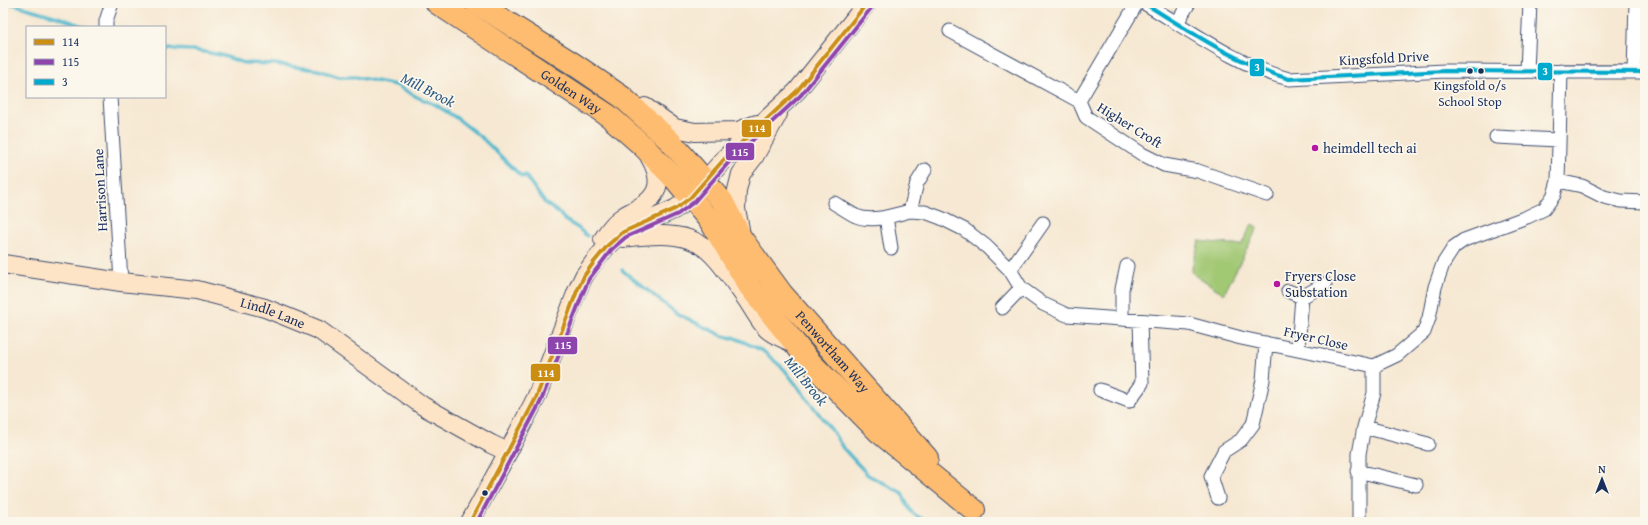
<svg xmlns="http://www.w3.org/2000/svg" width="1648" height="525" viewBox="0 0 1648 525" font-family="'Gentium Book Plus',serif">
  <rect width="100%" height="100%" fill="#fbf7ec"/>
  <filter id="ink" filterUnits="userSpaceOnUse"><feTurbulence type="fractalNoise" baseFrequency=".025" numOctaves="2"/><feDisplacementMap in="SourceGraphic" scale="8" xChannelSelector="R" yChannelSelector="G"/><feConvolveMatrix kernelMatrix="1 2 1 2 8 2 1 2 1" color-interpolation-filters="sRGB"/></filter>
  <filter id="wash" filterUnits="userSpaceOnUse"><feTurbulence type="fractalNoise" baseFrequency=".012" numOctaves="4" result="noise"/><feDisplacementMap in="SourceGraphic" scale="16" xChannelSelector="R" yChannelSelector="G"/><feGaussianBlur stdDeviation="0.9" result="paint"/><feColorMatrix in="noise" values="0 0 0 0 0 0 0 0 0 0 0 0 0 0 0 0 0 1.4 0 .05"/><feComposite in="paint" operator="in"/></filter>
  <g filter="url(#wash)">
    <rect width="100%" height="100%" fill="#f6e8d2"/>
    <path fill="#a1c873" stroke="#5e7c68" d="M1252 224 1258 227 1224 294 1191 272 1199 241 1241 245Z"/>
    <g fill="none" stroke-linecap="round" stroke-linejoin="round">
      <path stroke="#50b8ce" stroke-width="3.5" d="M9 3 61 18 85 27
        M165 49 193 50 221 55 244 63 275 64 318 70 339 77H355L396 85 417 97 436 105 458 119 482 138 519 174 523 177 525 175 545 203 559 213 565 220 578 228 587 236
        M622 270 676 313 723 336 732 338 733 337 763 351 784 369 833 432 843 448 868 475 902 493C911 512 908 513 929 522"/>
    </g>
  </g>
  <g filter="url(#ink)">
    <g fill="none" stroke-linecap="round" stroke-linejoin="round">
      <g stroke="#3c4b6f" stroke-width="15">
        <path id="street" d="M1144 3C1188 29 1240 67 1289 79L1445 71 1645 72
          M1177 23 1189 3
          M106 27V21L112 3
          M950 31 1079 101 1086 117 1142 154 1164 165 1198 171 1267 195
          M1527 71 1530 3
          M1634 72 1636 3
          M110 97 121 282
          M1079 101 1137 3
          M1496 137 1558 140
          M925 170 917 183 910 211 925 212 941 218 965 230 987 247 1010 270 1021 288 1043 304 1067 315 1189 324 1241 338 1374 366 1397 355 1424 332 1429 318 1435 287 1443 264 1454 247 1464 240 1527 217 1544 209 1554 195 1558 181 1561 71
          M1558 181 1582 186 1604 197 1621 201 1645 202
          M834 203C841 207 848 212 856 216 872 223 894 215 910 211
          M886 217 891 248
          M1010 270 1043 223
          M1288 291 1302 297
          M1002 308 1021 288
          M1122 318V289L1127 266
          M1298 349 1302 297 1325 284
          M1100 390 1129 401 1142 383 1140 321
          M1364 427 1428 444
          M1358 471 1416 485
          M1218 498 1211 476 1224 451 1241 440 1253 424 1263 380 1266 343
          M1359 522V454L1364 427 1374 393V366"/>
      </g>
      <g stroke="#3c4b6f" stroke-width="20">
        <g id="secondary">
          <path d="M645 107 675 128 695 132 738 131 757 124"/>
          <path d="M740 229 736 209 737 190 741 174 754 157 778 114"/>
          <path d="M624 238C700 228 706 242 747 300 753 309 761 324 768 330 775 336 785 339 793 343"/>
          <path d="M603 239C608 231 616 221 624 216 628 213 634 211 638 208 662 195 662 178 649 156"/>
          <path id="s1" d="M3 264 121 282 197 290 265 308 319 330 423 406 491 444 508 452"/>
          <path d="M470 522 508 452 536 398 577 291 584 276 594 262 608 245 615 239 623 232 675 209 690 198 726 157 797 91 867 3"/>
        </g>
      </g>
      <g stroke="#3c4b6f" stroke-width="24">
        <g id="highway">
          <path id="s2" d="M437 3 609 116 643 146 675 179 711 222 750 287 809 361 879 432 974 510"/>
          <path id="s3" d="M476 3 572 63 622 97 670 141 706 182 722 201 741 238 782 294 927 458"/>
        </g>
      </g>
      <use href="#street" stroke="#fff" stroke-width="13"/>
      <use href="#secondary" stroke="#fee4c6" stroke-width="18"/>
      <use href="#highway" stroke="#fdbc70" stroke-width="22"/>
      <g stroke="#fbf7ec" stroke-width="7">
        <path id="bus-1" d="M470 522 536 398 577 291 584 276 594 262 608 245 623 232 675 209 690 198 726 157 797 91 867 3"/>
      </g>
      <g stroke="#fbf7ec" stroke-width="7">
        <path id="bus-2" d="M477 522 541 401 583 293 589 279 599 266 612 249 626 237 678 214 694 202 730 161 801 95 872 7"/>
      </g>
      <g stroke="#fbf7ec" stroke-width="7">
        <path id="bus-3" d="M1144 3C1191 32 1236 63 1289 79L1445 71 1645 72"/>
      </g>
      <use href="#bus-1" stroke="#cb8e13" stroke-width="4"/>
      <use href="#bus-2" stroke="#8e44ad" stroke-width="4"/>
      <use href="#bus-3" stroke="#00a9ce" stroke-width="4"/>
    </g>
  </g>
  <g fill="#1b2f5e" stroke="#fbf7ec" stroke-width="1.5">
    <circle cx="1470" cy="71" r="3.5"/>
    <circle cx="1481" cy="71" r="3.5"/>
    <circle cx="485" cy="493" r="3.5"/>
  </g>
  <g fill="#b5179e" stroke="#fbf7ec" stroke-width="1.5">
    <circle cx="1315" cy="148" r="4"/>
    <circle cx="1277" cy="284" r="4"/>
  </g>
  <g text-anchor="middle" stroke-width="3.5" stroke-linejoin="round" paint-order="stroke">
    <g font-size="13" fill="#1b2f5e" stroke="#fbf7ec">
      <text x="1470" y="90">Kingsfold o/s<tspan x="1470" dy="16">School Stop</tspan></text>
    </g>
    <g font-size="14" fill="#1b2f5e" stroke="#fbf7ec">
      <text transform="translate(1384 58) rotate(-3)" y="5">Kingsfold Drive</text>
      <text dy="5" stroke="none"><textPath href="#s2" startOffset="161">Golden Way</textPath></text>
      <text transform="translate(1130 125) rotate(32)" y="5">Higher Croft</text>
      <text transform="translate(100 190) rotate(-93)" y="5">Harrison Lane</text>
      <text dy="5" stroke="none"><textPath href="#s1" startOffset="275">Lindle Lane</textPath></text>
      <text transform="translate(1316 338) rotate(13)" y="5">Fryer Close</text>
      <text dy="5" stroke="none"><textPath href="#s3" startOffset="506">Penwortham Way</textPath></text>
    </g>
    <g font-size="14" fill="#1b2f5e" stroke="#fbf7ec" text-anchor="start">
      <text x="1323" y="153">heimdell tech ai</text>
      <text x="1285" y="281">Fryers Close<tspan x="1285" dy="16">Substation</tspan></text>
    </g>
    <g font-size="15" font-style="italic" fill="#2b5880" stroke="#fbf7ec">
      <text transform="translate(428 90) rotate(27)" y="5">Mill Brook</text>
      <text transform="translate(806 381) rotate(51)" y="5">Mill Brook</text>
    </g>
  </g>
  <g stroke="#fbf7ec" stroke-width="1.5">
    <rect x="1249" y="58" width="16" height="19" rx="4" fill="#00a9ce"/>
    <rect x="1537" y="62" width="16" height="19" rx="4" fill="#00a9ce"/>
    <rect x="741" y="119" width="31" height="19" rx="4" fill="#cb8e13"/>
    <rect x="725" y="142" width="30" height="19" rx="4" fill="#8e44ad"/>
    <rect x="547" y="336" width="31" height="19" rx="4" fill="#8e44ad"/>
    <rect x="530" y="363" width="31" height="19" rx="4" fill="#cb8e13"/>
  </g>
  <g font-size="11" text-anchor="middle" font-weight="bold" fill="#fff">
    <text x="1257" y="71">3</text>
    <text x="1545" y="75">3</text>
    <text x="757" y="132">114</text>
    <text x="740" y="156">115</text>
    <text x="563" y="349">115</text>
    <text x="546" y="377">114</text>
  </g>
  <rect width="1648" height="525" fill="none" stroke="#fbf7ec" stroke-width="16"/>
  <rect x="26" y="26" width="140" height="72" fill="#fbf7ec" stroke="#a1a7b3"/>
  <rect x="34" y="39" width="20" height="6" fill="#cb8e13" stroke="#a1a7b3"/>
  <text x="62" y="46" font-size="12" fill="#1b2f5e">114</text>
  <rect x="34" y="59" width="20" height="6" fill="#8e44ad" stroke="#a1a7b3"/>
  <text x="62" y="66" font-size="12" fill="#1b2f5e">115</text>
  <rect x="34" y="79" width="20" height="6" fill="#00a9ce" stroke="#a1a7b3"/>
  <text x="62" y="86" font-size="12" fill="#1b2f5e">3</text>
  <g transform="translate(1602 479)" stroke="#fbf7ec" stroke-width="3" paint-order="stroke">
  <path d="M0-3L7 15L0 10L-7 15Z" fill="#1b2f5e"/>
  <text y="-6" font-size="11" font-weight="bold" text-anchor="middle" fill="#1b2f5e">N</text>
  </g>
</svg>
